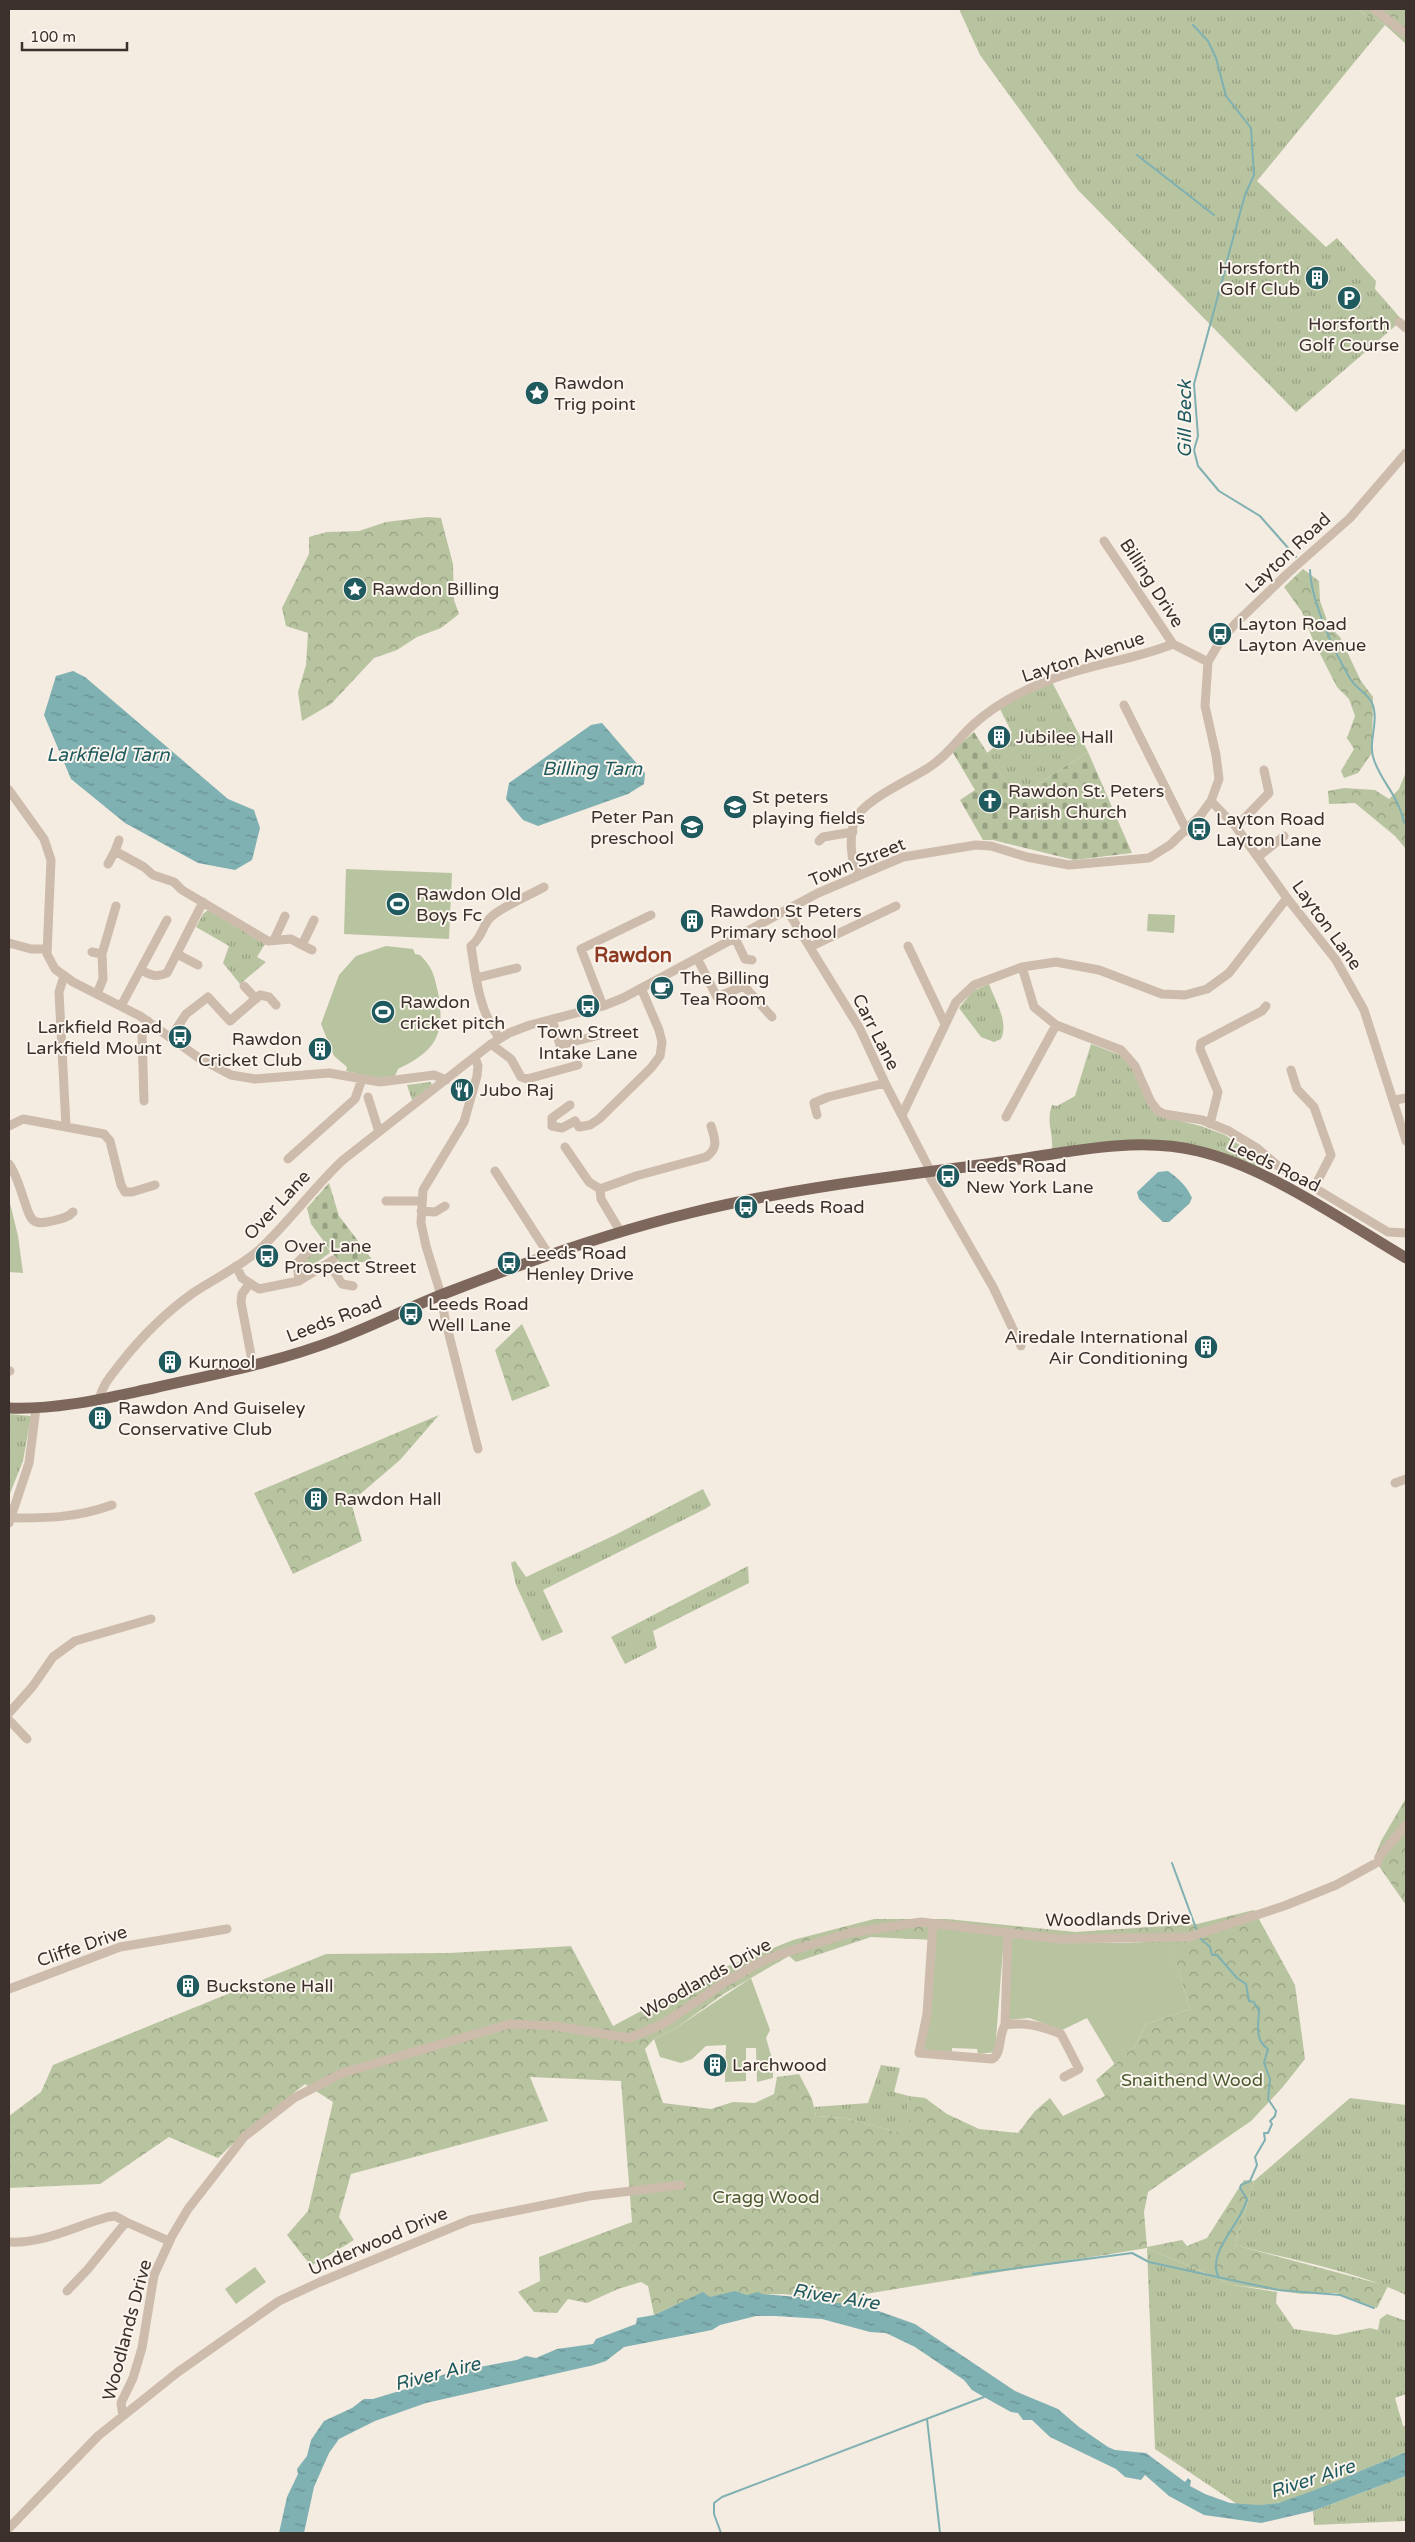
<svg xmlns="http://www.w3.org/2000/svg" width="1415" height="2542" viewBox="0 0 1415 2542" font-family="'Varela Round',sans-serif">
  <defs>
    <pattern id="grass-tufts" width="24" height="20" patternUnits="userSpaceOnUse" patternTransform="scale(1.25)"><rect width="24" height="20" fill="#b8c4a0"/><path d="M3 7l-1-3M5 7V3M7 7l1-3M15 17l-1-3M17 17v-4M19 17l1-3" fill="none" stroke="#97a083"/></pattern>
    <pattern id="forest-crowns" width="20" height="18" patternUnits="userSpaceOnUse" patternTransform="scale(1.25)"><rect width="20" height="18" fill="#b8c4a0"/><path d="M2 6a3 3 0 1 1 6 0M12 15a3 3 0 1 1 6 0" fill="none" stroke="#97a083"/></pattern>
    <pattern id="cemetery-stones" width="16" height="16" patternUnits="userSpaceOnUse" patternTransform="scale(1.25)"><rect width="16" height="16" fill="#b8c4a0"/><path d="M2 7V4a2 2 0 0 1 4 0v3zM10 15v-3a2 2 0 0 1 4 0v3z" fill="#97a083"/></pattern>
    <pattern id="water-ripples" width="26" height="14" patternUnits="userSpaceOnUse" patternTransform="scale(1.25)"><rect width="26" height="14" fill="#7fb0b2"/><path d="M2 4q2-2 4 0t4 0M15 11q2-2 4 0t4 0" fill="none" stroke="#699091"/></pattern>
  </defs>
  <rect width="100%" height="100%" fill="#f4ebe1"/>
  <path fill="url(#grass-tufts)" d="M959 9H1356L1385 25 1257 181 1326 247 1337 238 1376 281 1375 289 1402 320 1296 412 1078 190 980 55Z
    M1051 680 1088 752 1016 798 987 753 1012 733 998 705Z
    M208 910 265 944 257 957 266 962 240 984 223 963 229 946 196 927 203 914Z
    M989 984C995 1001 1009 1021 1001 1039L994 1042 981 1037 959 1008 973 991Z
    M1091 1044 1123 1056 1131 1064 1149 1106 1156 1115 1201 1126 1225 1135 1266 1163 1261 1169C1184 1134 1133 1137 1052 1149 1053 1131 1046 1122 1052 1105L1057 1106 1075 1096Z
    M431 1082 432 1086 412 1100 407 1085Z
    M324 1243 331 1252 302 1273 300 1263Z
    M9 1414 31 1416 23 1461 9 1496Z
    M703 1489 711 1505 705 1509 543 1590 563 1632 542 1641 516 1585 511 1563 515 1561 526 1577 617 1534Z
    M748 1566 749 1583 653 1631 657 1648 625 1664 611 1637Z
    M881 2065 900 2068 894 2092 909 2096 907 2110 911 2123 897 2132 844 2118 816 2116 814 2107 868 2103Z
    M1350 2098 1406 2105V2295C1353 2270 1292 2260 1235 2245L1254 2181Z
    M1147 2248 1233 2285 1277 2292 1276 2303 1294 2329 1336 2335 1370 2328 1378 2330 1380 2319 1387 2314 1406 2321V2394L1395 2398 1403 2426H1406V2452L1294 2499C1275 2504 1256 2507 1237 2504L1155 2449Z
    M1406 2476V2521L1314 2525 1313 2511Z"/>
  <path fill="url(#forest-crowns)" fill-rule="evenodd" d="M1356 9H1406V44L1385 25Z
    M427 517 441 518 453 564 454 600 459 614 441 628 417 637 397 650 374 658 331 704 302 721 298 692 306 665 308 633 286 626 282 608 309 554V537L327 532 359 531 386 522Z
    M1303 569 1319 581 1320 601 1329 626 1340 637 1361 681 1373 697 1372 753 1358 773 1344 778 1341 771 1354 749 1347 738 1355 716 1349 699 1337 687 1313 640 1302 612 1284 587Z
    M1406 772V849L1395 836 1355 803 1329 804 1328 791 1344 788 1375 790 1389 799 1399 789Z
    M522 1324 550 1386 512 1401 495 1350Z
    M439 1415 400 1460 351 1502 362 1541 293 1574 254 1493Z
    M1406 1798V1905L1374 1859 1381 1841Z
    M1254 1910 1295 1985 1305 2059 1282 2088 1251 2121 1148 2192 1144 2212 1147 2247 1182 2240 1187 2246 1207 2238 1244 2180 1254 2181 1235 2245 1388 2286 1377 2308 1336 2293 1302 2294 1233 2285 1147 2248 859 2295 857 2305 827 2303 822 2299 784 2294 747 2295 735 2292 675 2305 654 2315 648 2286 641 2282 618 2289 587 2303 568 2299 557 2313 534 2312 518 2292 540 2281 539 2257 632 2222 621 2081 530 2077 548 2121 351 2174 339 2217 354 2240 311 2266 287 2235 308 2211 333 2102 305 2084 245 2132 218 2158 169 2137 100 2184 9 2188V2116L41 2092 53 2065 326 1954 450 1953 571 1946 613 2026 718 1970 793 1940 874 1919H947L1075 1932 1197 1924ZM871 1937 934 1940 1012 1937 1170 1944 1190 2009 1146 2024 1135 2046 1096 2080 1105 2096 1063 2116 1050 2098 1035 2111 1018 2133 979 2129 947 2114 925 2098 909 2096 907 2110 910 2123 897 2132 844 2118 816 2116 812 2099 799 2074 777 2077 774 2094 755 2103 733 2102 711 2109 663 2103 645 2049 654 2039 676 2028 725 1993 789 1956 796 1962Z"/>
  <path fill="url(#cemetery-stones)" d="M974 732 1016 798 1088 752 1132 853 1074 860 993 840H983L960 800 975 790 952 751Z
    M329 1183 339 1216 374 1262H339L311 1224 307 1208Z"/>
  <path fill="#b8c4a0" d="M346 869 452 873 449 939 344 934Z
    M1148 914 1175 915 1174 933 1147 931Z
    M386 946 413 949 415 954 420 955C433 968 434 975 438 992 446 1034 436 1051 398 1069L395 1076 377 1078 346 1071 347 1067 334 1056 321 1024 339 975 356 956Z
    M9 1199 18 1236 23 1273 9 1272Z
    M936 1928 1004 1936 995 2052 978 2054 977 2049 952 2048V2053L925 2051 922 2047Z
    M1012 1937 1061 1943H1170L1190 2009 1146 2024 1135 2046 1115 2065 1087 2018 1062 2030 1029 2018 1007 2020Z
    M751 1978 770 2030 766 2038 773 2062V2078L757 2082 756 2048H746V2081L725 2082 726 2045 706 2046 692 2059 681 2063 660 2057 654 2039 676 2028Z
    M255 2267 266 2282 236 2304 225 2289Z"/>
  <path fill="url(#water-ripples)" d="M73 671 85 677 228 799 254 810 260 828 252 860 235 870 198 863 125 823 71 779 44 715 56 676Z
    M602 723 645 773 644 784 628 794 538 826 523 820 506 799 509 783 591 725Z
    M1168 1171C1178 1178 1187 1186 1192 1198L1189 1204 1169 1222H1163L1139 1199 1137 1192 1158 1172Z
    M735 2291 747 2295 758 2292 762 2294 822 2299 827 2303H847L873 2309 915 2324 1015 2391 1058 2409 1079 2427 1108 2447 1115 2450 1146 2453 1185 2482 1188 2478 1191 2481 1190 2486 1205 2494 1230 2503 1259 2505 1278 2503 1310 2492 1406 2452V2476L1313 2511 1261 2523 1204 2515 1169 2496 1145 2475 1141 2480 1125 2477 1116 2469 1050 2437 1032 2420H1023L1018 2413 1011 2412 984 2397 972 2390 964 2380 915 2347 886 2333 870 2332 822 2319 775 2316H756L720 2325 712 2330 624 2347 606 2361 594 2365 426 2403 375 2421 339 2439 329 2453 314 2487 304 2533H279L287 2497 298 2474 297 2469 307 2456 311 2440 324 2421 352 2408 364 2399H373L406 2389 448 2373 517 2360 526 2356 536 2358 557 2349 593 2344 596 2339 636 2324 637 2318 654 2315 703 2292 710 2297Z"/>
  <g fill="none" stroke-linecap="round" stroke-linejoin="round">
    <path stroke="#7fb0b2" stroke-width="2" d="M1193 25 1208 41 1216 58 1226 96 1251 128 1254 175 1245 195 1226 264
      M1137 155 1214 215
      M1225 270 1194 384 1198 436 1194 450 1198 466 1219 491 1260 516 1296 557
      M1310 570C1311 601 1335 654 1351 680 1357 689 1368 694 1372 703 1380 721 1367 743 1374 760 1382 783 1398 795 1404 822L1406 823
      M1172 1863 1197 1931
      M1200 1938 1210 1947 1212 1955H1217L1237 1978 1246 1984 1249 2001 1254 2002C1255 2006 1259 2009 1259 2012 1258 2027 1255 2040 1268 2049L1264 2063 1270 2079 1268 2099 1276 2111 1275 2116 1270 2121 1272 2124 1268 2133H1264L1265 2140 1255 2157 1257 2165 1250 2181 1241 2185 1240 2188 1247 2199C1242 2223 1205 2253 1219 2278
      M973 2274 1132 2253 1149 2262 1245 2283 1279 2290 1340 2295 1374 2308
      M927 2419 940 2533
      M721 2533 714 2514V2503L722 2497 984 2397"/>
    <path stroke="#cdbbac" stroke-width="9" d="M1374 9 1406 34
      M1399 322 1406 328
      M1104 541 1173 644
      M1124 705 1187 831
      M9 790 44 839 51 860 47 954 55 969 73 982 140 1016 199 1058 231 1075 255 1079 329 1073 380 1082 434 1075 446 1080
      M1211 801 1236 827 1287 898 1336 960 1364 1010 1406 1141
      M1236 827 1269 793 1264 770
      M819 841 823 837 853 832
      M115 851 119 840
      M1258 857 1284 836
      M108 864 115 851 144 867 153 875 174 882 182 890 268 941 291 939 302 945 314 920
      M859 875C850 861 849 836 855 820 863 800 910 780 928 768 948 756 958 738 974 724 994 706 1018 693 1042 683 1083 665 1131 661 1173 644L1208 662
      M787 910 860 1029 885 1083 931 1172
      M735 938 745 959 752 960
      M274 940 285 916
      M9 943 31 949H47
      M302 945 312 950
      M908 946 945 1024
      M810 947 896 906
      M92 952 102 954 103 979 97 994
      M102 954 116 906
      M177 954 198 965
      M697 958 717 997 744 986 772 1017
      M1022 967 1034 1007 1056 1025 1121 1050 1135 1066 1151 1102 1158 1111 1164 1114 1202 1120 1229 1131 1257 1148 1278 1166 1388 1232 1406 1233
      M141 970C151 975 156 978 167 973L203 902
      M64 976 59 992 66 1126
      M476 978 517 968
      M244 986 256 999
      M121 1006 167 920
      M603 1006 581 949 651 915
      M552 1019 560 1045 608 1033
      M171 1037 186 1014 208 997 230 1021 260 995 269 997 276 1005
      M499 1038C479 1010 476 979 471 946 483 937 482 925 491 917 501 907 530 895 544 887
      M491 1044 511 1059 521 1077 527 1079 578 1065
      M475 1057 478 1066 477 1076 464 1122 423 1190 421 1223 426 1246 441 1295 445 1319 478 1449
      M1291 1070 1297 1089 1314 1107 1331 1155 1314 1188
      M368 1097 379 1132
      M1395 1100 1406 1098
      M144 1101 142 1035 148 1021
      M570 1105 552 1118V1126L562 1128 575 1121 579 1127 590 1125 599 1119 651 1068 660 1056 662 1042 659 1030 641 988
      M817 1115 814 1103 828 1097 885 1083
      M902 1115 956 1002 974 985 1022 967 1056 962 1099 970 1162 994 1185 995 1207 989 1229 973 1287 898
      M1006 1117 1056 1025
      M1210 1124 1218 1092 1200 1049 1201 1043 1262 1011 1266 1006
      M9 1126 23 1119 104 1134 110 1141 121 1185 125 1192H132L155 1185
      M565 1147 589 1182 600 1189 601 1199 620 1231
      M288 1159 355 1099 362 1079
      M9 1164C20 1178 26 1215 33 1220 39 1225 46 1222 52 1221 60 1219 68 1218 73 1212
      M495 1171 549 1255
      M927 1172 993 1287 1021 1346
      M600 1189 636 1176 706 1157C719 1148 715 1139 711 1126
      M386 1201H421
      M421 1211 435 1212 445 1206
      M329 1263 342 1284 353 1286
      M236 1266 242 1278 259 1289 299 1281 333 1260
      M299 1281 297 1263 310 1250
      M250 1283 242 1294 241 1302 253 1366
      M9 1371H10
      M99 1400C102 1385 111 1376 120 1364 141 1337 165 1313 193 1293 215 1278 240 1267 260 1249 290 1221 313 1188 343 1160L491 1044 509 1033 530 1025 603 1006 623 998 818 893 903 857 976 845 991 846 1027 857 1069 865 1149 858 1170 845 1200 816 1211 801 1219 779 1216 755 1205 706 1208 662 1219 643 1235 624 1287 574 1350 518 1406 453
      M1395 1483 1406 1479
      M10 1518C47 1518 76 1518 112 1505
      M9 1523 29 1463 36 1408
      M9 1713 33 1686 53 1657 75 1641 151 1619
      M9 1720 27 1739
      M933 1924 927 2014 919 2053 992 2059C1002 2055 998 2036 1005 2025L1008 1933
      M9 1989 120 1947 227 1929
      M1005 2025C1026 2022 1041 2026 1061 2034L1079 2069 1064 2077
      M9 2242C43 2244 75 2226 108 2217L115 2216 126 2222
      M67 2291 88 2269 126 2222 169 2241
      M123 2416 121 2403 133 2378 142 2348 154 2275 172 2236 188 2209 244 2137 294 2098 342 2073 510 2024 555 2026 629 2038 663 2024 724 1983 755 1965 780 1954 850 1933 921 1922 1058 1939 1189 1937 1284 1906 1336 1885 1378 1862 1379 1857 1406 1825
      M9 2528 98 2436 178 2372 279 2301 320 2282 470 2220 589 2196 681 2185"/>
    <path stroke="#7d675c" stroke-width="11" d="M9 1408C58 1410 106 1398 154 1388 216 1374 279 1362 338 1339 375 1325 410 1307 446 1293 526 1262 607 1233 690 1213 790 1188 893 1177 994 1163 1060 1154 1133 1135 1198 1151 1267 1167 1345 1222 1406 1258"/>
  </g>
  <defs>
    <g id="building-disc" transform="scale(1.25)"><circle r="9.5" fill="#1f5a5e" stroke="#fbf5ee"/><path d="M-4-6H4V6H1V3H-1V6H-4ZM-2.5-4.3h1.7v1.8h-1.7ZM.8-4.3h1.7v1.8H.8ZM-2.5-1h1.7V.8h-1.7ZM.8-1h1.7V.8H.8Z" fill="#fff"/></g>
    <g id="parking-disc" transform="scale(1.25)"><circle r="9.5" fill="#1f5a5e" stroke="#fbf5ee"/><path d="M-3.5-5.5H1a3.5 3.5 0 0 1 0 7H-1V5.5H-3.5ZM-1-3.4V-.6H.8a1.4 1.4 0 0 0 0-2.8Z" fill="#fff"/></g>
    <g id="sight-disc" transform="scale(1.25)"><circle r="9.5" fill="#1f5a5e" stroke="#fbf5ee"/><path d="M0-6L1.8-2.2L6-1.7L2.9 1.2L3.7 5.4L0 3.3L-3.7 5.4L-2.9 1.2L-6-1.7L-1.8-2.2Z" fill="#fff"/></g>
    <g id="bus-disc" transform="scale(1.25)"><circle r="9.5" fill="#1f5a5e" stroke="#fbf5ee"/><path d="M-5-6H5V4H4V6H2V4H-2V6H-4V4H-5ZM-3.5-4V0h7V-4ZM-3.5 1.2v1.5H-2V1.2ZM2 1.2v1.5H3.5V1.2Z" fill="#fff"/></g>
    <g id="church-disc" transform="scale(1.25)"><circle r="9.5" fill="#1f5a5e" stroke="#fbf5ee"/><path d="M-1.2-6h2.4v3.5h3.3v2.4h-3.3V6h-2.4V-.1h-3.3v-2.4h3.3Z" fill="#fff"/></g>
    <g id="school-disc" transform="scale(1.25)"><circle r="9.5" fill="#1f5a5e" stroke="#fbf5ee"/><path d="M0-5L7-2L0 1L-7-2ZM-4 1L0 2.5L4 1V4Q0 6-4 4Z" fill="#fff"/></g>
    <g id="stadium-disc" transform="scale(1.25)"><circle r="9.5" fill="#1f5a5e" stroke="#fbf5ee"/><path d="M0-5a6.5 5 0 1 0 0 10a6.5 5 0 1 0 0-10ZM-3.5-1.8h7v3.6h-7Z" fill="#fff"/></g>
    <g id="cafe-disc" transform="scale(1.25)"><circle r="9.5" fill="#1f5a5e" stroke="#fbf5ee"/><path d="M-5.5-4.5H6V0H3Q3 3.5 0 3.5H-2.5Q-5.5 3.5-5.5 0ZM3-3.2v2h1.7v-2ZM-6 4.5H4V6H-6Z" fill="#fff"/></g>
    <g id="restaurant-disc" transform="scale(1.25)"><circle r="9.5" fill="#1f5a5e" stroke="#fbf5ee"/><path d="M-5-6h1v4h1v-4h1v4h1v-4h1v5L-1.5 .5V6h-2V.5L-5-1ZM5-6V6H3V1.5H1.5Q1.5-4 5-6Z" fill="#fff"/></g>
  </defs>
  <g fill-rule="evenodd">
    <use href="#building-disc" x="1317" y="278"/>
    <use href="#parking-disc" x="1349" y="298"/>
    <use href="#sight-disc" x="537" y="393"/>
    <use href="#sight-disc" x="355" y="589"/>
    <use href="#bus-disc" x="1220" y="634"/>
    <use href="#building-disc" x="999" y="737"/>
    <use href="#church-disc" x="990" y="801"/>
    <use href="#school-disc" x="735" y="807"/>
    <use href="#school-disc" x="692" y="827"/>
    <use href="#bus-disc" x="1199" y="829"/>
    <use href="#stadium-disc" x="398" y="904"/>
    <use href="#building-disc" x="692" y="921"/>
    <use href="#cafe-disc" x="662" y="988"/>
    <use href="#bus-disc" x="588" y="1006"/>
    <use href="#stadium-disc" x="383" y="1012"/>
    <use href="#bus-disc" x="180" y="1037"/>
    <use href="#building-disc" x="320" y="1049"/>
    <use href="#restaurant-disc" x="462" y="1090"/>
    <use href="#bus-disc" x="948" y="1176"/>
    <use href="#bus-disc" x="746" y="1207"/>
    <use href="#bus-disc" x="267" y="1256"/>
    <use href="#bus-disc" x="509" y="1263"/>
    <use href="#bus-disc" x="411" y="1314"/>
    <use href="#building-disc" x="1206" y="1347"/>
    <use href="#building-disc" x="170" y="1362"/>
    <use href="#building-disc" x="100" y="1418"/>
    <use href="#building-disc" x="316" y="1499"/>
    <use href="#building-disc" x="188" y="1986"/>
    <use href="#building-disc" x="715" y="2065"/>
  </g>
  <g text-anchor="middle" stroke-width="4" stroke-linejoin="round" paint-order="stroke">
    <g font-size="18" fill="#3b302b" stroke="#fbf5ee" text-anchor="start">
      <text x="1300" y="274" text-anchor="end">Horsforth<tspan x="1300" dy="21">Golf Club</tspan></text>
      <text x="1349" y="330" text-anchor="middle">Horsforth<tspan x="1349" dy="21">Golf Course</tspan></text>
      <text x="554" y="389">Rawdon<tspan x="554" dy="21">Trig point</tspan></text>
      <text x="372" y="595">Rawdon Billing</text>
      <text x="1238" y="630">Layton Road<tspan x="1238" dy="21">Layton Avenue</tspan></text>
      <text x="1016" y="743">Jubilee Hall</text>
      <text x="1008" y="797">Rawdon St. Peters<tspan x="1008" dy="21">Parish Church</tspan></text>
      <text x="752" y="803">St peters<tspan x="752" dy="21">playing fields</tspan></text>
      <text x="674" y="823" text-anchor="end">Peter Pan<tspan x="674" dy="21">preschool</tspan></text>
      <text x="1216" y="825">Layton Road<tspan x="1216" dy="21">Layton Lane</tspan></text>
      <text x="416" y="900">Rawdon Old<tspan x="416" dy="21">Boys Fc</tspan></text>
      <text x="710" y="917">Rawdon St Peters<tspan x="710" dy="21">Primary school</tspan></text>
      <text x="680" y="984">The Billing<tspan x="680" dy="21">Tea Room</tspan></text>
      <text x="400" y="1008">Rawdon<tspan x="400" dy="21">cricket pitch</tspan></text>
      <text x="162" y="1033" text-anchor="end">Larkfield Road<tspan x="162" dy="21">Larkfield Mount</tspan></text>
      <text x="588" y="1038" text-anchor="middle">Town Street<tspan x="588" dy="21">Intake Lane</tspan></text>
      <text x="302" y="1045" text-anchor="end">Rawdon<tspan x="302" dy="21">Cricket Club</tspan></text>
      <text x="480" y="1096">Jubo Raj</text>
      <text x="966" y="1172">Leeds Road<tspan x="966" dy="21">New York Lane</tspan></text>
      <text x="764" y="1213">Leeds Road</text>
      <text x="284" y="1252">Over Lane<tspan x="284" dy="21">Prospect Street</tspan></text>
      <text x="526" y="1259">Leeds Road<tspan x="526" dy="21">Henley Drive</tspan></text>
      <text x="428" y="1310">Leeds Road<tspan x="428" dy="21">Well Lane</tspan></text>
      <text x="1188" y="1343" text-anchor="end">Airedale International<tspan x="1188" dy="21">Air Conditioning</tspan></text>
      <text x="188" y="1368">Kurnool</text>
      <text x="118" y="1414">Rawdon And Guiseley<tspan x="118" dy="21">Conservative Club</tspan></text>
      <text x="334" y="1505">Rawdon Hall</text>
      <text x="206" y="1992">Buckstone Hall</text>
      <text x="732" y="2071">Larchwood</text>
    </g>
    <g font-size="18" fill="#3b302b" stroke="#fbf5ee">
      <text transform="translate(1288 553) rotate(-43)" y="6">Layton Road</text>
      <text transform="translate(1152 583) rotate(57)" y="6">Billing Drive</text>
      <text transform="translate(1083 657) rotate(-18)" y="6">Layton Avenue</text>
      <text transform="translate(857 862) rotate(-22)" y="6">Town Street</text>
      <text transform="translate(1327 925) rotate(54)" y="6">Layton Lane</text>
      <text transform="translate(876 1032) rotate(63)" y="6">Carr Lane</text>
      <text transform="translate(1274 1165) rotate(26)" y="6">Leeds Road</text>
      <text transform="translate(277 1205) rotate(-47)" y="6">Over Lane</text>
      <text transform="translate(334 1319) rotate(-21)" y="6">Leeds Road</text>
      <text transform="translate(1118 1919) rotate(-1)" y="6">Woodlands Drive</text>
      <text transform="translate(82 1946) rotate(-19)" y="6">Cliffe Drive</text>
      <text transform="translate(706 1978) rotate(-29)" y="6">Woodlands Drive</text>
      <text transform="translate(378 2241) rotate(-23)" y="6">Underwood Drive</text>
      <text transform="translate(127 2330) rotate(-75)" y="6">Woodlands Drive</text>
    </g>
    <g font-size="18" fill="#4a5a2e" stroke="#fbf5ee">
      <text x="1192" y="2086">Snaithend Wood</text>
      <text x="766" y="2203">Cragg Wood</text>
    </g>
    <g font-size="19" font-style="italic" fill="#1f5a5e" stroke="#fbf5ee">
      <text transform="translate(1184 419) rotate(-90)" y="7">Gill Beck</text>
      <text x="108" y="761">Larkfield Tarn</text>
      <text x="592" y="775">Billing Tarn</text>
      <text transform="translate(836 2296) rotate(9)" y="7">River Aire</text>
      <text transform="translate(437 2373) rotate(-14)" y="7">River Aire</text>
      <text transform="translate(1312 2478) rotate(-18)" y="7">River Aire</text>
    </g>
    <g font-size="20" font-weight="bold" fill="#8c3b22" stroke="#fbf5ee">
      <text x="633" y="962">Rawdon</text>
    </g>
  </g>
  <rect width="1415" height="2542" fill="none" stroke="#3b302b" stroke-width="20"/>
  <path d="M22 42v8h105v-8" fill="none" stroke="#3b302b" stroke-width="2.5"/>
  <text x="30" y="42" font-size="15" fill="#3b302b" stroke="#fbf5ee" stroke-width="4" paint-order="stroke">100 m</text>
</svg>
